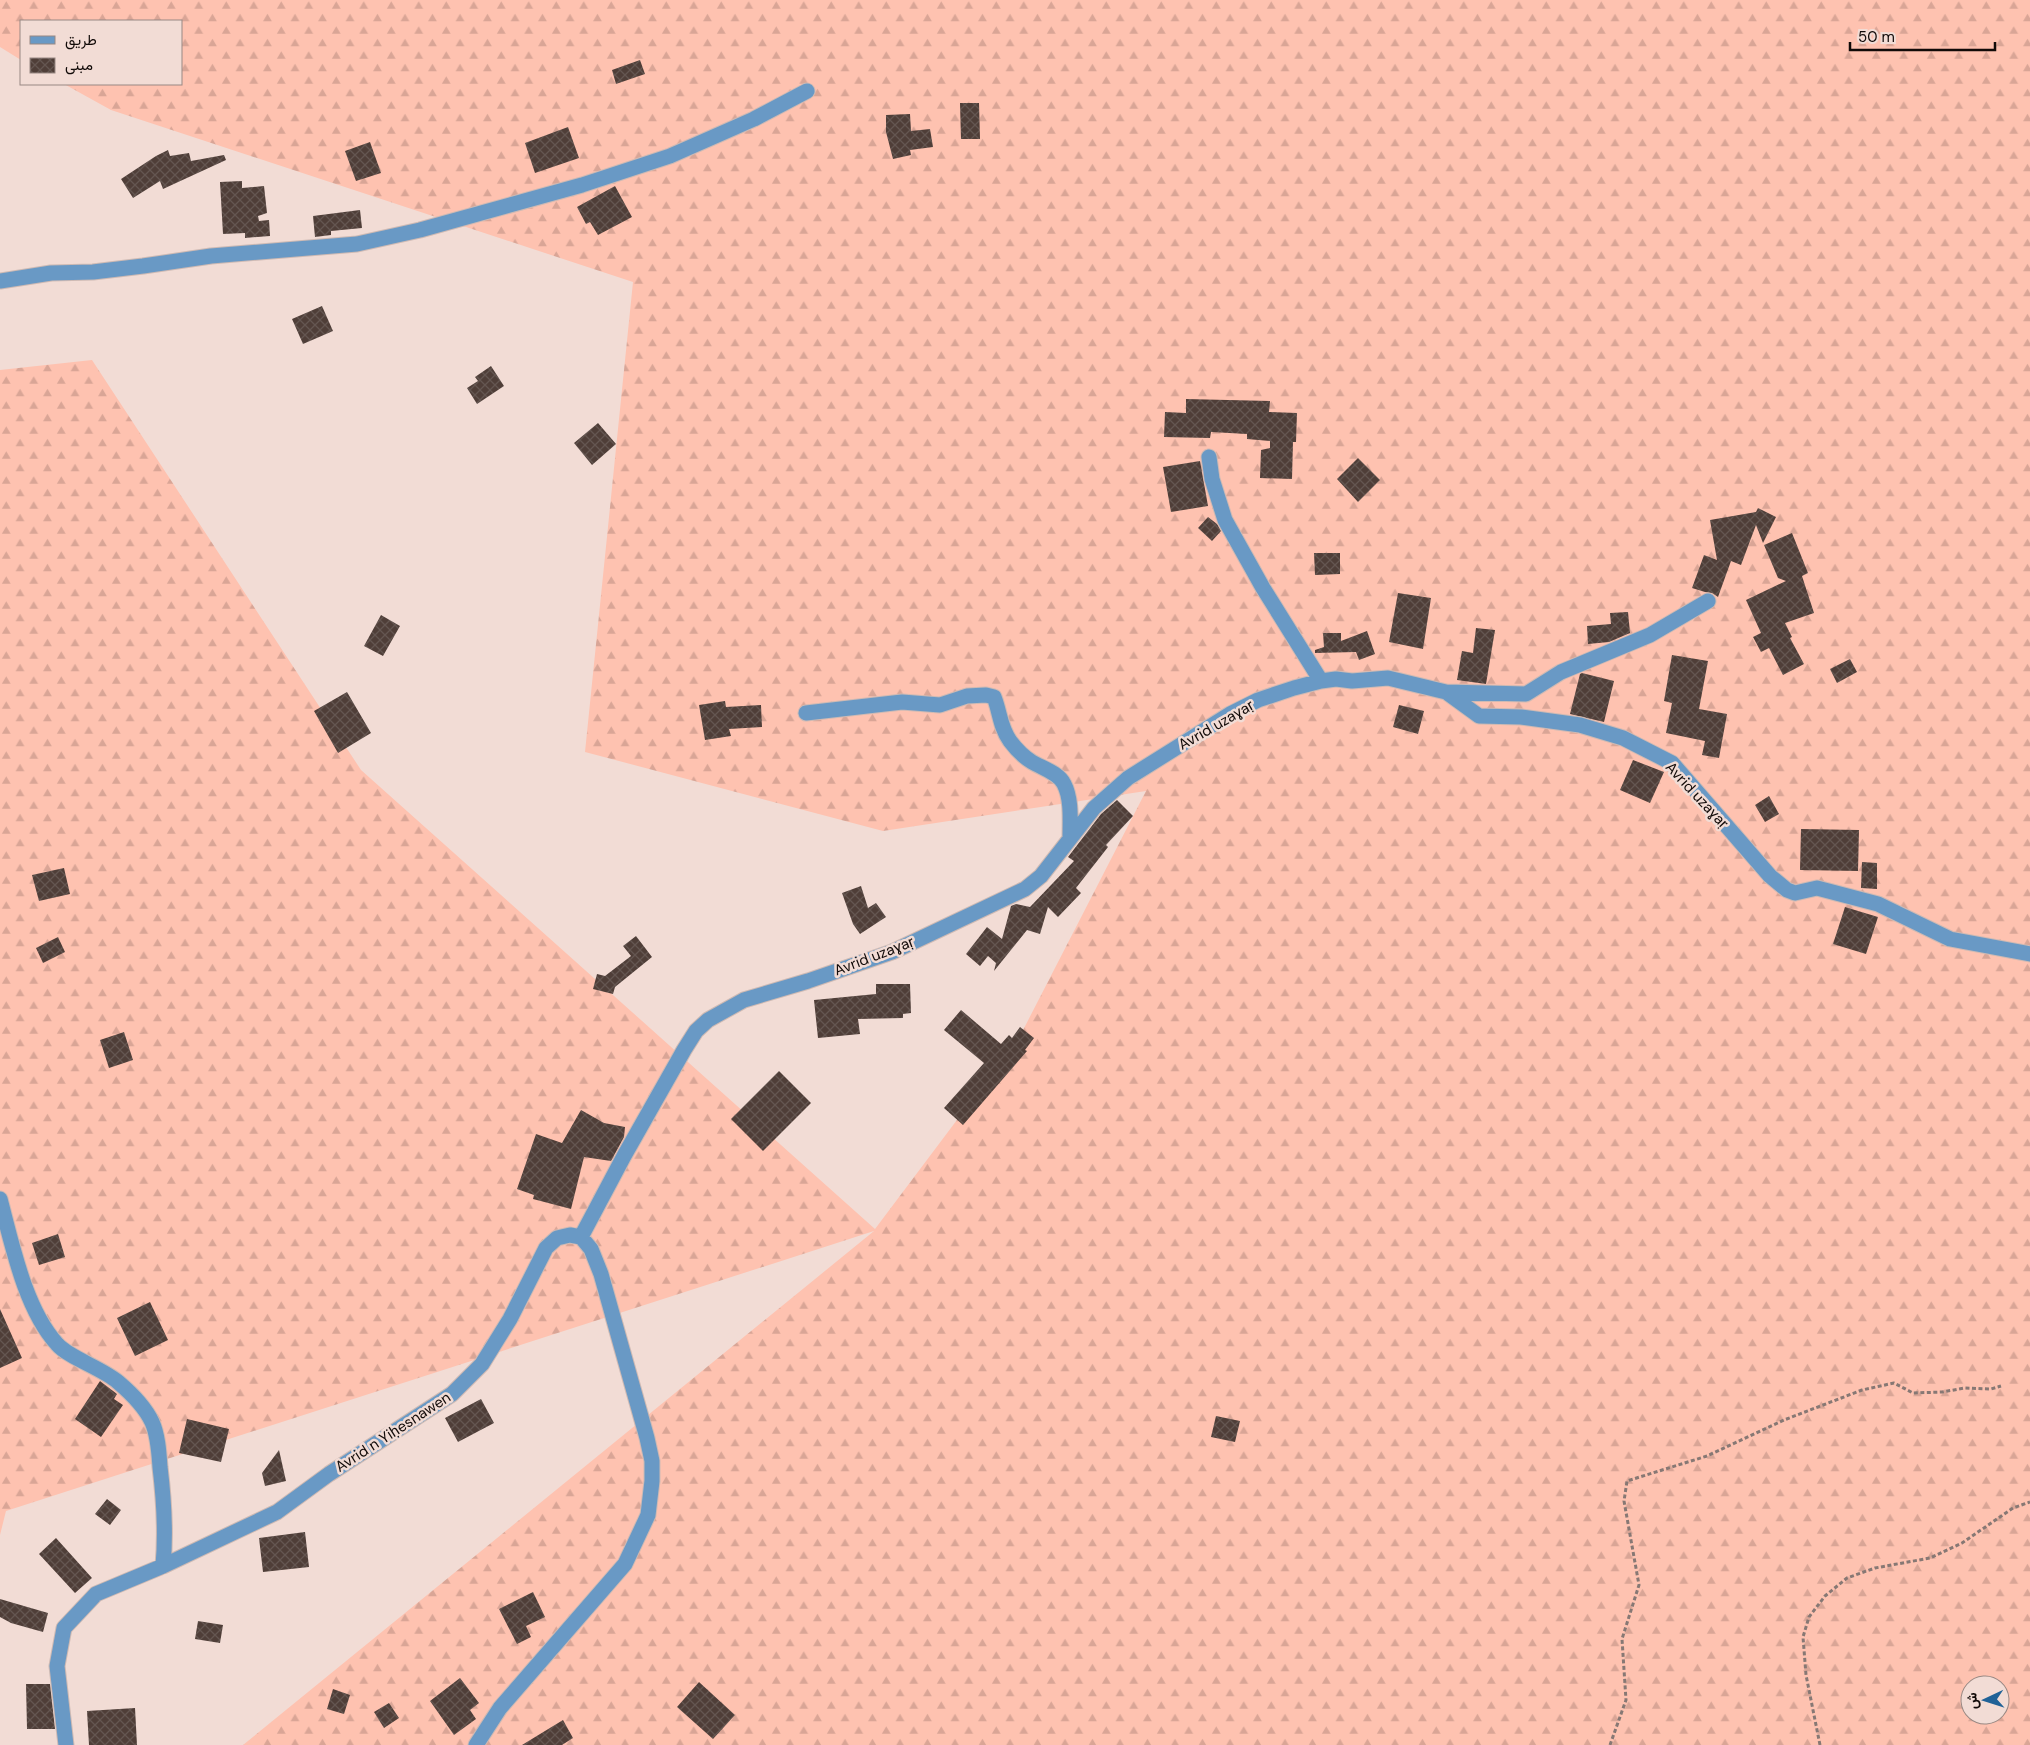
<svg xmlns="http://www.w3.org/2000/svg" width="2030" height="1745" viewBox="0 0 2030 1745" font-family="'DM Sans',Vazirmatn,sans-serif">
  <defs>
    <pattern id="forest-firs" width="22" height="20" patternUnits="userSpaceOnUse" patternTransform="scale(1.25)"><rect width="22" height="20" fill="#fec2b0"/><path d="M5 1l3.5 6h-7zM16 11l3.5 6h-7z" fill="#d9a596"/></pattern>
    <pattern id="building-cross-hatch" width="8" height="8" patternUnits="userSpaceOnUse" patternTransform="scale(1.25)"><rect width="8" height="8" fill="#4f3e38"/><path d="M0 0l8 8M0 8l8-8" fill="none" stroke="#645651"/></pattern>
  </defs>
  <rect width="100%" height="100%" fill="#f2dcd5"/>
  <path fill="url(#forest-firs)" fill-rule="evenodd" d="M0 0H2030V1745H243L874 1231 6 1511 0 1535V370L92 360 361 770 875 1229 1020 1036 1146 791 883 831 585 752 633 282 111 110 64 84H181V21H21V60L0 47ZM1970 1685H2000V1715H1970Z"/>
  <path fill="url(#building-cross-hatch)" d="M640 60 645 74 616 84 612 70Z
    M960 103H979L980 139H961Z
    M910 114 911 131 930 129 933 147 910 150 911 155 893 159 886 132V115Z
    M568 127 579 158 535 173 525 143Z
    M370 142 381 173 356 181 345 151Z
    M168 150 170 156 189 153 191 161 224 155 226 160 163 189 160 181 133 198 121 179 156 156Z
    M242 181V188L264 186 267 213 258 216 259 221 269 220 270 236 245 238V233L223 234 220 182Z
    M615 186 632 217 598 235 590 222 586 224 577 207Z
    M360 210 362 228 331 231V235L315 237 313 216Z
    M322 306 333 331 303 344 292 319Z
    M491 366 504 386 477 404 467 388 478 381 475 377Z
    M1186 399 1270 401 1269 412 1297 413 1296 442H1293L1292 479 1260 478 1261 450 1270 448V441L1247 439V434L1211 432 1210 438 1164 437 1165 412 1186 413Z
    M598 423 616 444 592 465 574 443Z
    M1358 458 1380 480 1358 502 1337 479Z
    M1200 461 1208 506 1171 512 1163 467Z
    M1758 508 1776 517 1763 543 1756 525 1741 565 1731 561 1718 597 1712 593 1705 592 1692 588 1704 555 1717 560 1710 520 1756 512Z
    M1208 517 1217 524 1221 531 1212 541 1198 528Z
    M1792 533 1808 573 1802 576 1814 613 1785 623 1792 637 1790 638 1804 664 1783 675 1769 648 1761 652 1753 637 1761 633 1746 600 1786 581 1778 578 1764 545Z
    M1314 553H1340V574L1315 575Z
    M1398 593 1431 598 1423 649 1389 642Z
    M1628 612 1630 633 1609 642 1588 644 1587 626 1611 624 1610 613Z
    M381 615 400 626 383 656 364 646Z
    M1476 628 1495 630 1486 684 1457 680 1462 651 1473 653Z
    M1367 631 1375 654 1359 660 1356 652 1315 653V650L1324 647 1323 633H1341V641Z
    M1672 655 1708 661 1699 709 1727 714 1719 758 1702 755 1705 741 1666 733 1672 703 1664 701Z
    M1850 659 1857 672 1837 683 1830 669Z
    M1582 673 1614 681 1604 722 1570 714 1580 674Z
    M347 692 371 733 338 753 314 711Z
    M725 701 726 707 761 705 762 727 729 729 731 736 705 740 699 705Z
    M1399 705 1424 711 1418 734 1393 727Z
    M1633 760 1664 772 1650 803 1620 790Z
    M1769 796 1779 814 1765 822 1755 805Z
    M1117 800 1133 816 1106 845 1108 847 1076 888 1081 893 1058 917 1048 907 1040 934 1027 930 994 971 996 963 988 956 980 966 966 954 987 927 1002 939 1011 906 1016 904 1030 907 1074 861 1068 857 1101 814Z
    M1801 829 1859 830 1858 871 1800 870Z
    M1862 862 1877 863V889L1861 888Z
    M64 868 70 894 39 901 32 875Z
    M861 886 868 908 876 903 886 917 860 934 853 924 842 893Z
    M1845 907 1878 917 1866 954 1833 944Z
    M636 936 652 957 615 987 613 994 593 989 597 974 605 976 631 956 623 946Z
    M58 937 65 952 43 963 36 948Z
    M876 984H910L911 1013 903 1014V1018L858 1019 860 1034 818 1038 814 1000 876 994Z
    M961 1010 1001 1044 1009 1035 1012 1038 1020 1027 1034 1038 1025 1050 1027 1051 963 1125 944 1108 984 1063 944 1030Z
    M124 1032 133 1060 109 1068 100 1040Z
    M779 1071 811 1103 763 1151 731 1119Z
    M581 1110 604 1123 625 1127 624 1137 611 1161 584 1157 571 1209 533 1199 534 1195 517 1189 536 1134 562 1143Z
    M58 1234 65 1257 39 1265 32 1243Z
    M150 1302 168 1340 135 1356 117 1318Z
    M0 1309 22 1358 0 1368Z
    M100 1381 117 1394 114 1399 123 1405 101 1437 75 1419Z
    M481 1399 494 1423 458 1442 445 1418Z
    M1216 1416 1240 1421 1235 1442 1211 1437Z
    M187 1419 229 1429 221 1462 179 1453Z
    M279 1450 286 1481 265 1486 262 1473Z
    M107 1499 121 1510 110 1525 95 1514Z
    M305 1532 309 1567 263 1572 259 1538Z
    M56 1538 92 1578 75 1593 39 1554Z
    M533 1592 545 1617 526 1626 531 1637 517 1644 499 1609Z
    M0 1599 48 1613 43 1632 11 1623 0 1617Z
    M198 1621 223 1625 220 1643 195 1639Z
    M460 1678 479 1703 470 1710 476 1719 454 1735 430 1701Z
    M699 1682 735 1715 713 1739 677 1707Z
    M26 1684H50L55 1729H27Z
    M333 1689 350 1695 344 1714 327 1709Z
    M389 1703 399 1718 384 1728 374 1712Z
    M135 1708 137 1745H89L87 1711Z
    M563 1720 573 1738 562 1745H522Z"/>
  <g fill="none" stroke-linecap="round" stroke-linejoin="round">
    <g stroke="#cebab4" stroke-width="17">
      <path id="minor" d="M0 281 51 273 93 272 143 266 211 256 357 244 420 230 582 185 670 156 754 119 807 91
        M1209 457 1212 479 1225 520 1263 588 1321 681
        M1446 692 1526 694 1561 672 1650 635 1708 601
        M806 713 902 702 940 705 967 696 986 695 994 697C1000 712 1000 727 1010 741 1016 749 1024 757 1032 762 1042 768 1059 773 1064 784 1072 799 1070 821 1070 838
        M0 1199C12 1244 25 1309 57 1344 69 1358 102 1368 118 1382 131 1393 145 1407 152 1422 158 1435 159 1453 160 1467 164 1500 166 1533 163 1566
        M581 1237 624 1156 684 1050 696 1031 708 1020 744 1000 808 981 892 952 1025 889 1041 876 1094 808 1128 778 1230 714 1258 700 1294 688 1321 681 1336 679 1352 681 1388 678 1446 692 1479 716 1521 717 1580 725 1623 738 1672 763 1770 876 1787 890 1795 893 1817 888 1878 904 1950 939 2030 954
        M66 1745 57 1666 64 1628 96 1594 163 1566 277 1512 329 1474 452 1394 482 1364 510 1319 546 1248 557 1238 570 1235 581 1237 591 1249 601 1274 647 1438 652 1461V1481L648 1515 625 1564 500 1708 476 1745"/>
    </g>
    <path stroke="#877874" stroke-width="3" stroke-dasharray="4 2.5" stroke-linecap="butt" d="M1610 1745 1626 1700 1622 1639 1639 1585 1624 1501 1627 1481 1707 1456 1784 1420 1862 1390 1894 1383 1913 1393 1942 1392 1965 1388 1991 1389 2001 1386
      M1820 1745 1806 1675 1803 1637 1809 1617 1825 1596 1847 1578 1875 1568 1930 1558 1962 1543 2013 1508 2030 1502"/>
    <use href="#minor" stroke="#6999c5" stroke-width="15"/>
  </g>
  <g text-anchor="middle" stroke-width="5" stroke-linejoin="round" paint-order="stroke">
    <g font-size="15" fill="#110a08" stroke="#f2dcd5">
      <text transform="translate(1216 725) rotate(-30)" y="5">Avrid uzaɣaṛ</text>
      <text transform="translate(1697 795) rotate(47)" y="5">Avrid uzaɣaṛ</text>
      <text transform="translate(874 956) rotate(-21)" y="5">Avrid uzaɣaṛ</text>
      <text transform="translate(393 1432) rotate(-33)" y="5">Avrid n Yiḥesnawen</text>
    </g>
  </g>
  <rect x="20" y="20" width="162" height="65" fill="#f2dcd5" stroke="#988883"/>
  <rect x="30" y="36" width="25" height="8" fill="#6999c5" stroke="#988883"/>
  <text x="65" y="45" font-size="15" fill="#110a08">طريق</text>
  <rect x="30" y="58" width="25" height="15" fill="url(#building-cross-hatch)" stroke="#988883"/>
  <text x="65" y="70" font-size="15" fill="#110a08">مبنى</text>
  <g transform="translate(1985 1700) rotate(266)"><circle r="24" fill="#f2dcd5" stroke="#988883"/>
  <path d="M0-4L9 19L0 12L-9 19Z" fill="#206297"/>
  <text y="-8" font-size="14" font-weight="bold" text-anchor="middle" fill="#110a08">ش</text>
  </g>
  <path d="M1850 42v8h145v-8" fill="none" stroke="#110a08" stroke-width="2.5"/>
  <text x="1858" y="42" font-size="15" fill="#110a08" stroke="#f2dcd5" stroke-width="4" paint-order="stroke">50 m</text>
</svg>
